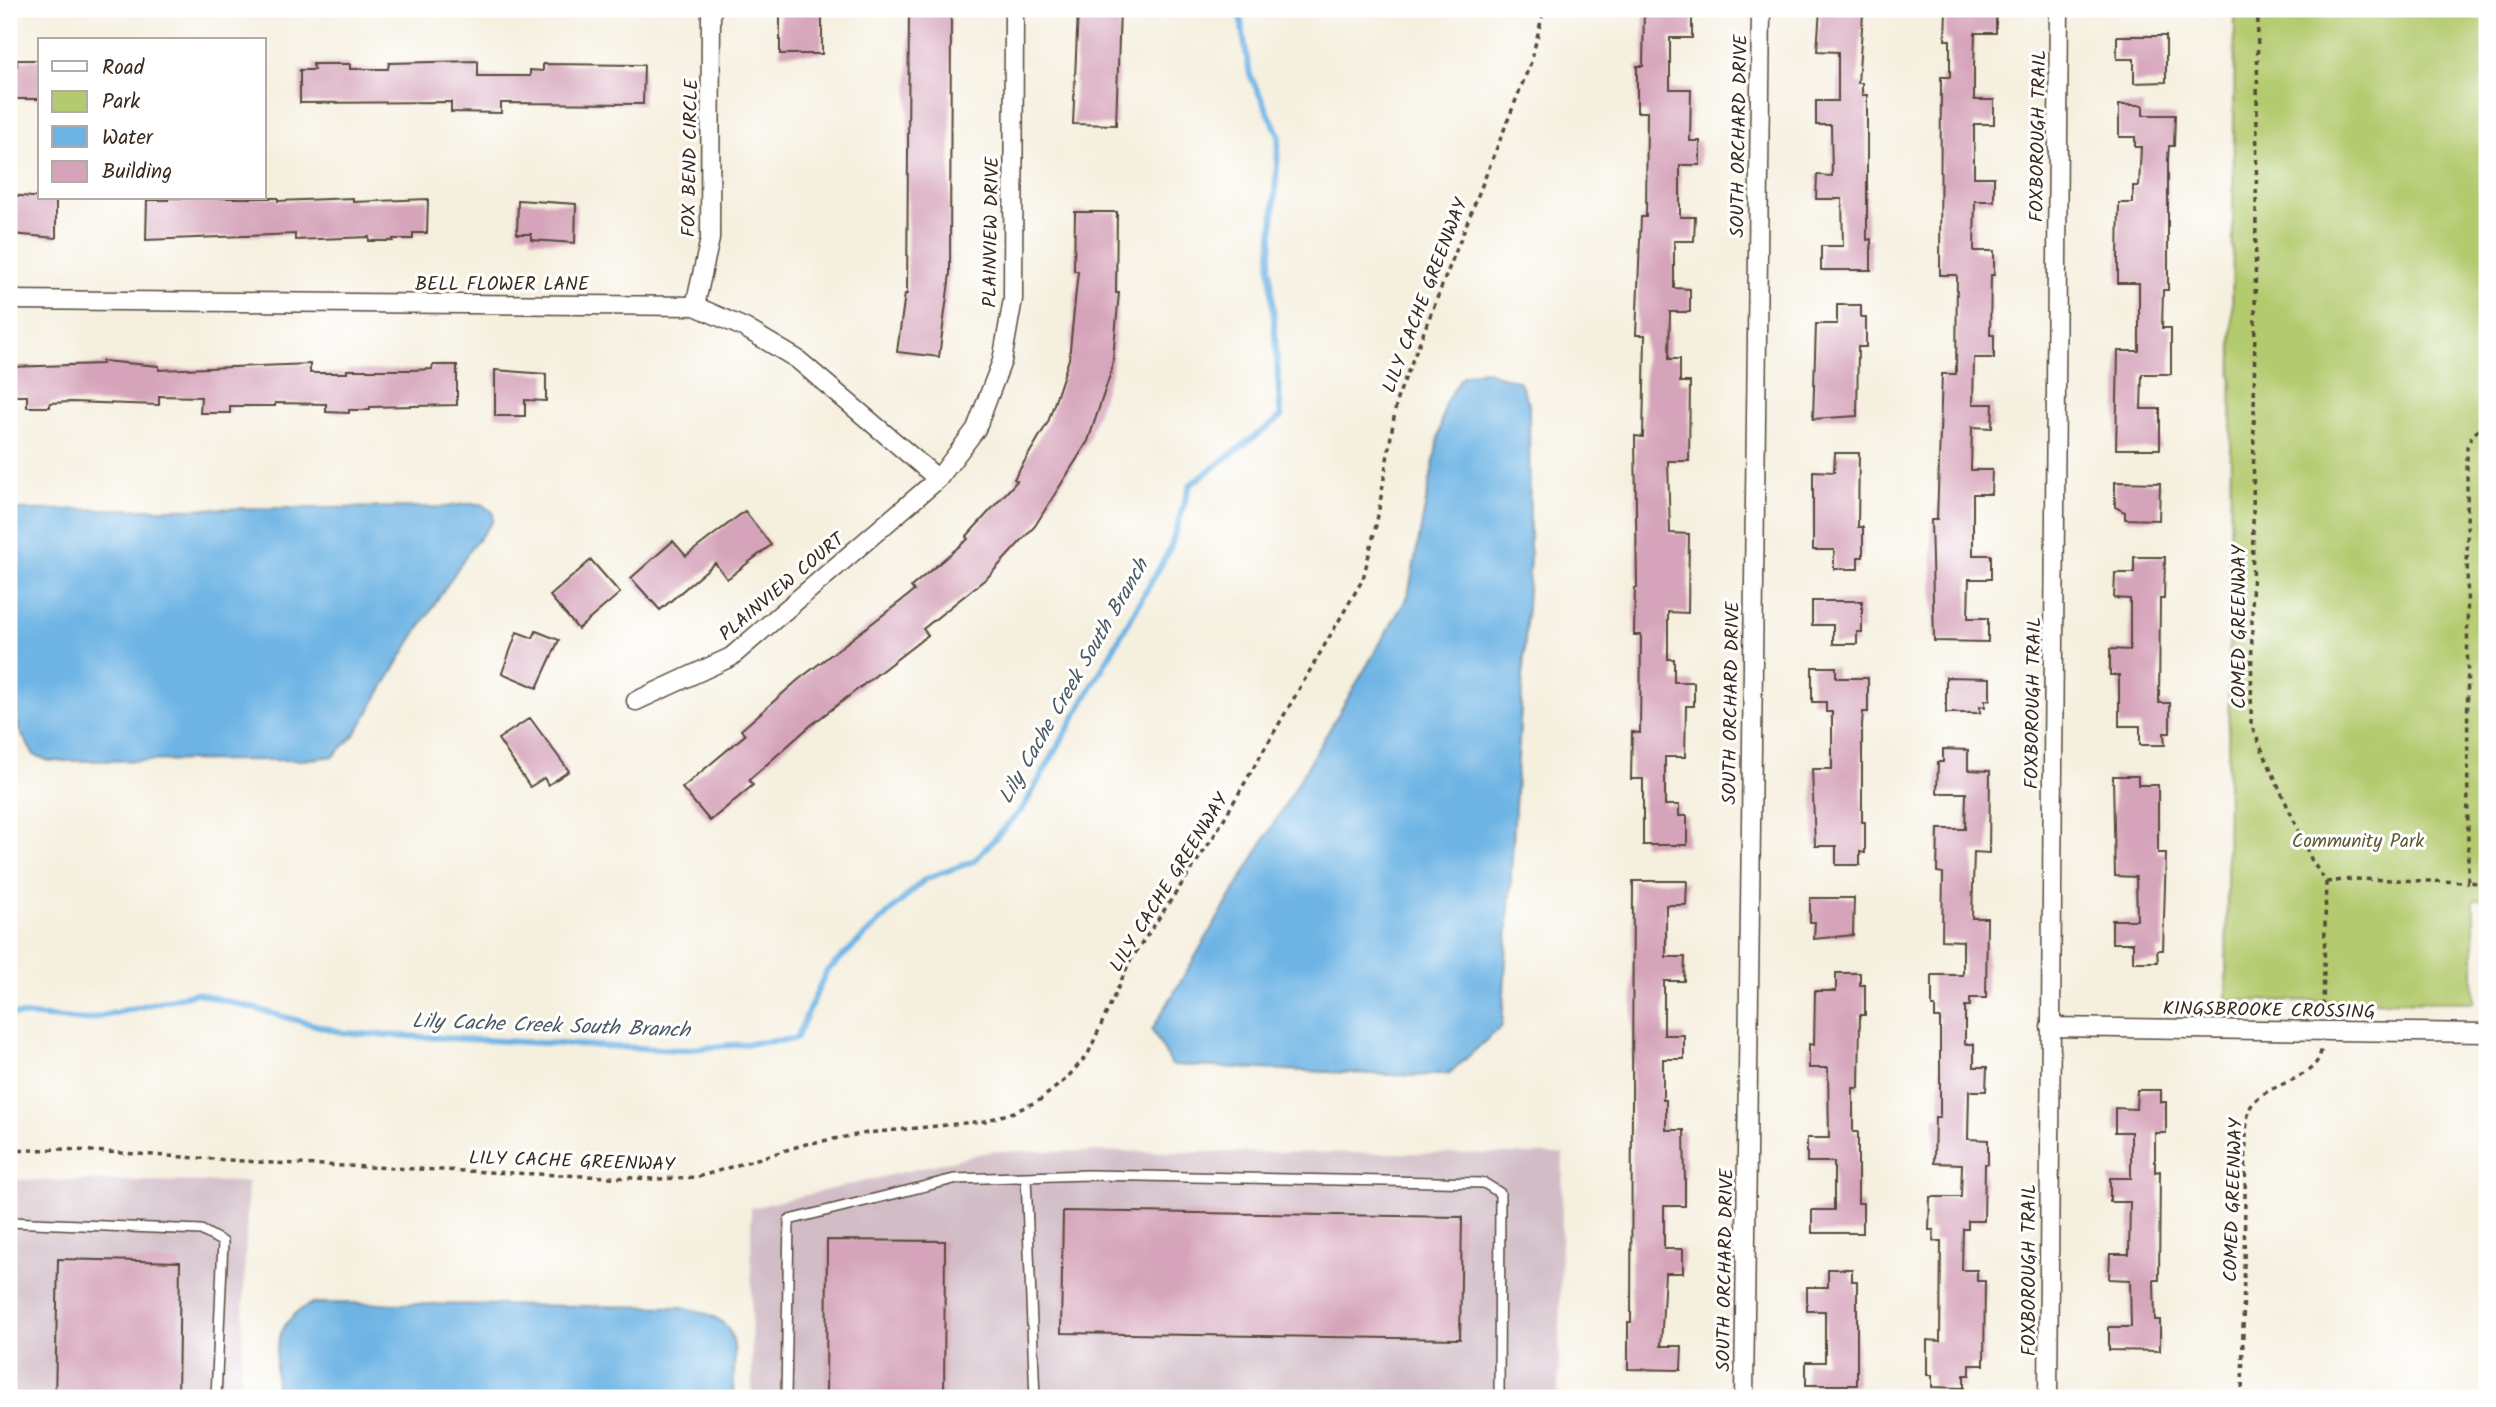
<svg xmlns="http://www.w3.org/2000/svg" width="2496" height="1407" viewBox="0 0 2496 1407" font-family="Kalam,sans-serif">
  <rect width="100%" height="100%" fill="#fff"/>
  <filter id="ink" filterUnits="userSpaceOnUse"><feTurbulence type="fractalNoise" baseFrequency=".0143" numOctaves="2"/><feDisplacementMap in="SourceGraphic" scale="14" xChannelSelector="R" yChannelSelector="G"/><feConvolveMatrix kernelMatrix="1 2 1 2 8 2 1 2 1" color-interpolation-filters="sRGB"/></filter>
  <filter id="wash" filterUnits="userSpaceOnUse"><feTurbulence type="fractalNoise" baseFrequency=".00686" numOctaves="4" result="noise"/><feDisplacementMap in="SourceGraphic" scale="28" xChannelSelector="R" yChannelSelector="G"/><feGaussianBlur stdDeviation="1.57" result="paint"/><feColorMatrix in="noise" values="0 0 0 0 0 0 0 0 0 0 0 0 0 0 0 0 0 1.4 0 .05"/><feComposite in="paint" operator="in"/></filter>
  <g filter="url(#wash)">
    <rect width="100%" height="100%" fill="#f5efde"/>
    <path fill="#d2bdc7" d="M992 1151 1563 1154 1558 1398H752L751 1208Z
      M9 1180 248 1182 240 1398H9Z"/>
    <path fill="#b4ca6e" stroke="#787a46" stroke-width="2" d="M2235 9H2487V899L2474 900V1002L2226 1000Z"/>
    <path fill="#6db4e4" stroke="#546f81" stroke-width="2" d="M1483 370 1520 382 1529 404 1530 556 1502 1026 1450 1073 1415 1076 1172 1065 1152 1030 1408 596 1445 403 1462 376Z
      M465 504H481L493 512V521L469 551 409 644 356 733 334 756 301 760 49 761 34 755 19 730 9 635V516L13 510 446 507Z
      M313 1303 682 1307C746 1320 734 1343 733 1398H276C276 1357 270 1322 313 1303Z"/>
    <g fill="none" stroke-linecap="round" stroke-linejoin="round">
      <path stroke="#6db4e4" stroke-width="6" d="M9 1014 86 1020 197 993 344 1033 680 1050 796 1039 826 972 925 879 974 861 1023 808 1170 549 1190 485 1281 417 1270 266 1279 135 1250 75 1239 9"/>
    </g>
    <g id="blocks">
      <path fill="#d6a4ba" d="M780 9H822V54H780Z
        M909 9H951L950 274 939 357 897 352 905 294H907Z
        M1078 9H1120L1116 125 1073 124Z
        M1644 9H1672V14H1692V38H1670V89H1691L1690 141H1700V165H1680V217H1695L1694 241H1674V288L1690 289V312H1670L1669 359H1680V382H1690L1689 461H1668L1670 533 1689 534 1688 613 1668 612V659H1674V682H1694V706H1686L1685 757H1665V805H1679V816H1687V845H1643V779H1631L1632 732 1640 733 1641 635H1634L1635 588H1637L1635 436 1643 437 1645 335H1636L1641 217H1646L1647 112H1637V66H1643Z
        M1820 9H1844L1843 12 1863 14 1858 83H1862V95H1867V240L1871 239V270H1821V246H1843L1842 199H1816L1817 175 1832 176 1831 125H1816V101H1838V52L1817 51Z
        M1946 10H1996V33H1975L1974 68V100H1994V124H1974V177H1994V201H1975L1974 251H1994V275H1991L1990 335H1994V358H1974L1973 404H1993L1992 428 1972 427 1971 470H1992L1991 494H1973V555H1991V579H1969L1968 618H1988V642L1934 641 1931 520H1937L1942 374H1956L1957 275H1940L1941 77H1950V40H1945Z
        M2117 36H2166V82L2134 83V59H2117Z
        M17 60H40V99H9V66H17Z
        M478 61V76H530V70L543 71V64L644 65 643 104 501 103V113L451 112V102L300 103V70H314L313 64H350V69H388L389 63Z
        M2119 105H2143V115H2175L2174 146H2169L2168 159V290H2163L2162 328H2171V374H2142L2141 409H2160V449H2116L2118 351H2139V283H2118V260L2119 203H2133V186H2139L2141 147H2135V137H2119Z
        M9 195 56 199V238L12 234V229H9Z
        M168 198H278V201L353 198V202L428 199 427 233H413V239H393V241H369V237L295 240V234L146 240 147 200H168Z
        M518 200 576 204 575 243 531 240V234H517Z
        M1075 212H1117L1116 293H1119L1112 369 1088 441 1035 526 988 577 923 629 928 635 810 726 749 780 753 785 710 821 682 788 745 735 741 730 798 680 914 591 911 587 968 539 966 537 1017 481 1014 479 1048 422 1069 359 1078 271H1074Z
        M1837 305H1861V317H1866V347H1858L1857 416 1813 419 1816 324H1837Z
        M102 361 159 366V370L310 364V373H347V370H412L432 369 433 365H457V405L370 407V410H349V413L326 412V404L275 403V406H230V413H200L201 397 159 396V405L71 402 50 403V407H27V396H9V367L102 364Z
        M495 370 546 374V401L525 400V416H495Z
        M1835 453H1859L1858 527H1863V557H1858V569H1834V550H1813V471L1834 472Z
        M2115 482 2160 483 2159 520 2125 519V512L2115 507Z
        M745 511 771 545 727 579 715 563 660 610 631 578 673 541 686 556Z
        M2134 557H2165L2164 599H2160L2159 703H2170V733H2164L2165 745H2140V726H2119V675H2110V649L2130 650V599L2114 598 2115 573H2134Z
        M591 560 620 593 578 629 550 596Z
        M1812 601H1862V632H1857V644H1833V625H1812Z
        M536 631 559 640 537 688 502 673 517 632 533 638Z
        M1812 667H1836V678H1868V712H1863L1862 724V822H1865V853L1860 852V865H1836V846H1815L1812 769H1832V712H1826V702H1812Z
        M1946 677 1990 678V700H1985V707L1980 706V713H1946Z
        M530 718 569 771 548 785 544 778 530 787 498 739Z
        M1943 749 1968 750V770L1990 771 1989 853 1974 852 1972 918H1987L1986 998H1970V1006H1965V1044H1974V1067H1987L1986 1091H1969L1968 1139 1988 1140V1164H1985L1984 1221H1968V1229H1963L1962 1270H1977V1281H1985L1984 1365H1970V1375H1964V1388L1932 1387V1375H1927V1340L1940 1341 1941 1241H1933L1934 1230H1929L1930 1197H1961L1962 1164 1934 1163 1935 1117H1940V1018H1935V1007H1932V975H1963V941L1942 940 1943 873 1937 872 1938 829H1965L1966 793H1937L1938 762H1943Z
        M2113 776H2138V785H2158V853H2166L2163 950H2157L2158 962H2133V943H2112V920H2137L2136 877 2115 876Z
        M1633 881H1687L1686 905H1666V957H1685L1684 981H1664V1035H1684V1059H1663V1100H1666V1130H1684L1685 1182V1206H1664V1249H1683V1273H1665L1661 1346H1682L1681 1370 1628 1369V1322H1631Z
        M1810 898H1854L1853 935 1814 939 1815 922H1810Z
        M1836 973H1860V985H1865V1015H1860L1859 1088H1853V1132H1858V1203H1863V1233H1812V1210H1834V1162H1807V1138H1829L1828 1068H1809V1044L1814 1045 1815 991H1836Z
        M2137 1090H2161V1102H2166V1133H2155V1172L2160 1171 2159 1280H2154L2155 1320H2160V1351L2109 1350V1327H2131L2130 1280 2109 1279 2110 1254H2129L2130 1202H2110V1178H2131V1132H2115V1108L2136 1109Z
        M1063 1211 1462 1217 1460 1339 1061 1333Z
        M827 1240 945 1241 944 1398H826Z
        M58 1259 180 1262 178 1398H55Z
        M1828 1269H1852V1281H1857V1385H1806V1362H1825V1311H1807V1287H1828Z"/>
    </g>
  </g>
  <g filter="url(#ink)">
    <use href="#blocks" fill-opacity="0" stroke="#57483b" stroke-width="2"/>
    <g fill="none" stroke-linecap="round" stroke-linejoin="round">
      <g stroke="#57483b" stroke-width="12">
        <path id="lane" d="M1026 1177 1035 1398
          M9 1222 201 1230 223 1242 216 1398
          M786 1398 789 1220 954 1179 1089 1175 1484 1183 1500 1193 1499 1398"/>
      </g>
      <g stroke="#57483b" stroke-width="21">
        <path id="street" d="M9 300 695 306 745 328 797 359 938 479
          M695 306 710 239 711 9
          M636 701 731 657 938 479 976 429 1002 361 1013 299 1014 9
          M2050 1027 2487 1033
          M1744 1398 1761 9
          M2048 1398 2059 9"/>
      </g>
      <path stroke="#57483b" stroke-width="3.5" stroke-dasharray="5 5" stroke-linecap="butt" d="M2258 9 2251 725 2312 861 2326 882 2323 1011
        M2487 424 2472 435 2467 447 2468 882 2487 884
        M2326 882 2353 879 2468 882
        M9 1151 61 1149 274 1163 656 1179 698 1177 806 1144 867 1133 985 1121 1014 1112 1040 1100 1066 1079 1088 1054 1130 961 1214 836 1363 579 1377 521 1397 399 1531 62 1544 9
        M2242 1398 2246 1132C2247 1124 2247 1113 2251 1106 2267 1081 2317 1082 2321 1050"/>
      <use href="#lane" stroke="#fff" stroke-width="9"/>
      <use href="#street" stroke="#fff" stroke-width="18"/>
    </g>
  </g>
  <g text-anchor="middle" stroke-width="6" stroke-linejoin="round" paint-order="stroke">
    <g font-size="19" fill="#3b2a1e" stroke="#fff">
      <text transform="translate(1738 136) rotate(-89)" y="7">SOUTH ORCHARD DRIVE</text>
      <text transform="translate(2037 136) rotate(-89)" y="7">FOXBOROUGH TRAIL</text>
      <text transform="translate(689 158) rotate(-89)" y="7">FOX BEND CIRCLE</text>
      <text transform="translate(990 232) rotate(-89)" y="7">PLAINVIEW DRIVE</text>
      <text x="502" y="290">BELL FLOWER LANE</text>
      <text transform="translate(1424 295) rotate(-69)" y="7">LILY CACHE GREENWAY</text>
      <text transform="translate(781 586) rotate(-40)" y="7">PLAINVIEW COURT</text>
      <text transform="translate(2238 627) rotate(-90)" y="7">COMED GREENWAY</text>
      <text transform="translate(1730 703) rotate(-89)" y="7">SOUTH ORCHARD DRIVE</text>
      <text transform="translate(2032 703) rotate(-89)" y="7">FOXBOROUGH TRAIL</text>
      <text transform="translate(1168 882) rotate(-58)" y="7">LILY CACHE GREENWAY</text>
      <text transform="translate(2269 1009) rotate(1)" y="7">KINGSBROOKE CROSSING</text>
      <text transform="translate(572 1160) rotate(2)" y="7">LILY CACHE GREENWAY</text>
      <text transform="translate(2232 1200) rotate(-88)" y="7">COMED GREENWAY</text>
      <text transform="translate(1724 1270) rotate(-89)" y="7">SOUTH ORCHARD DRIVE</text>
      <text transform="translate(2028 1270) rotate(-90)" y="7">FOXBOROUGH TRAIL</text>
    </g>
    <g font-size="19" fill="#5f5a36" stroke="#fff">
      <text x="2358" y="847">Community Park</text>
    </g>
    <g font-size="21" font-style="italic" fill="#4c5a63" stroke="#fff">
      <text transform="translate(1073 681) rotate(-60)" y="7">Lily Cache Creek South Branch</text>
      <text transform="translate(551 1025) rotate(2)" y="7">Lily Cache Creek South Branch</text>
    </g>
  </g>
  <rect width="2496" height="1407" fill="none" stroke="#fff" stroke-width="35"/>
  <rect x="38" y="38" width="228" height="161" fill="#ffffff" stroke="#b1aaa5" stroke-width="2"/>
  <rect x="52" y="61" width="35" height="10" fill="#ffffff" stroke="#b1aaa5" stroke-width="2"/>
  <text x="102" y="74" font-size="21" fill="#3b2a1e">Road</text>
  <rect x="52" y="91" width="35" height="21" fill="#b4ca6e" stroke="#b1aaa5" stroke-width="2"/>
  <text x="102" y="108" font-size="21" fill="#3b2a1e">Park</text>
  <rect x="52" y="126" width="35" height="21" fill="#6db4e4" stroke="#b1aaa5" stroke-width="2"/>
  <text x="102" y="144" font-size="21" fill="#3b2a1e">Water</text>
  <rect x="52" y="161" width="35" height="21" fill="#d6a4ba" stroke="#b1aaa5" stroke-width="2"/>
  <text x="102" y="178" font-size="21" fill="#3b2a1e">Building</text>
</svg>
